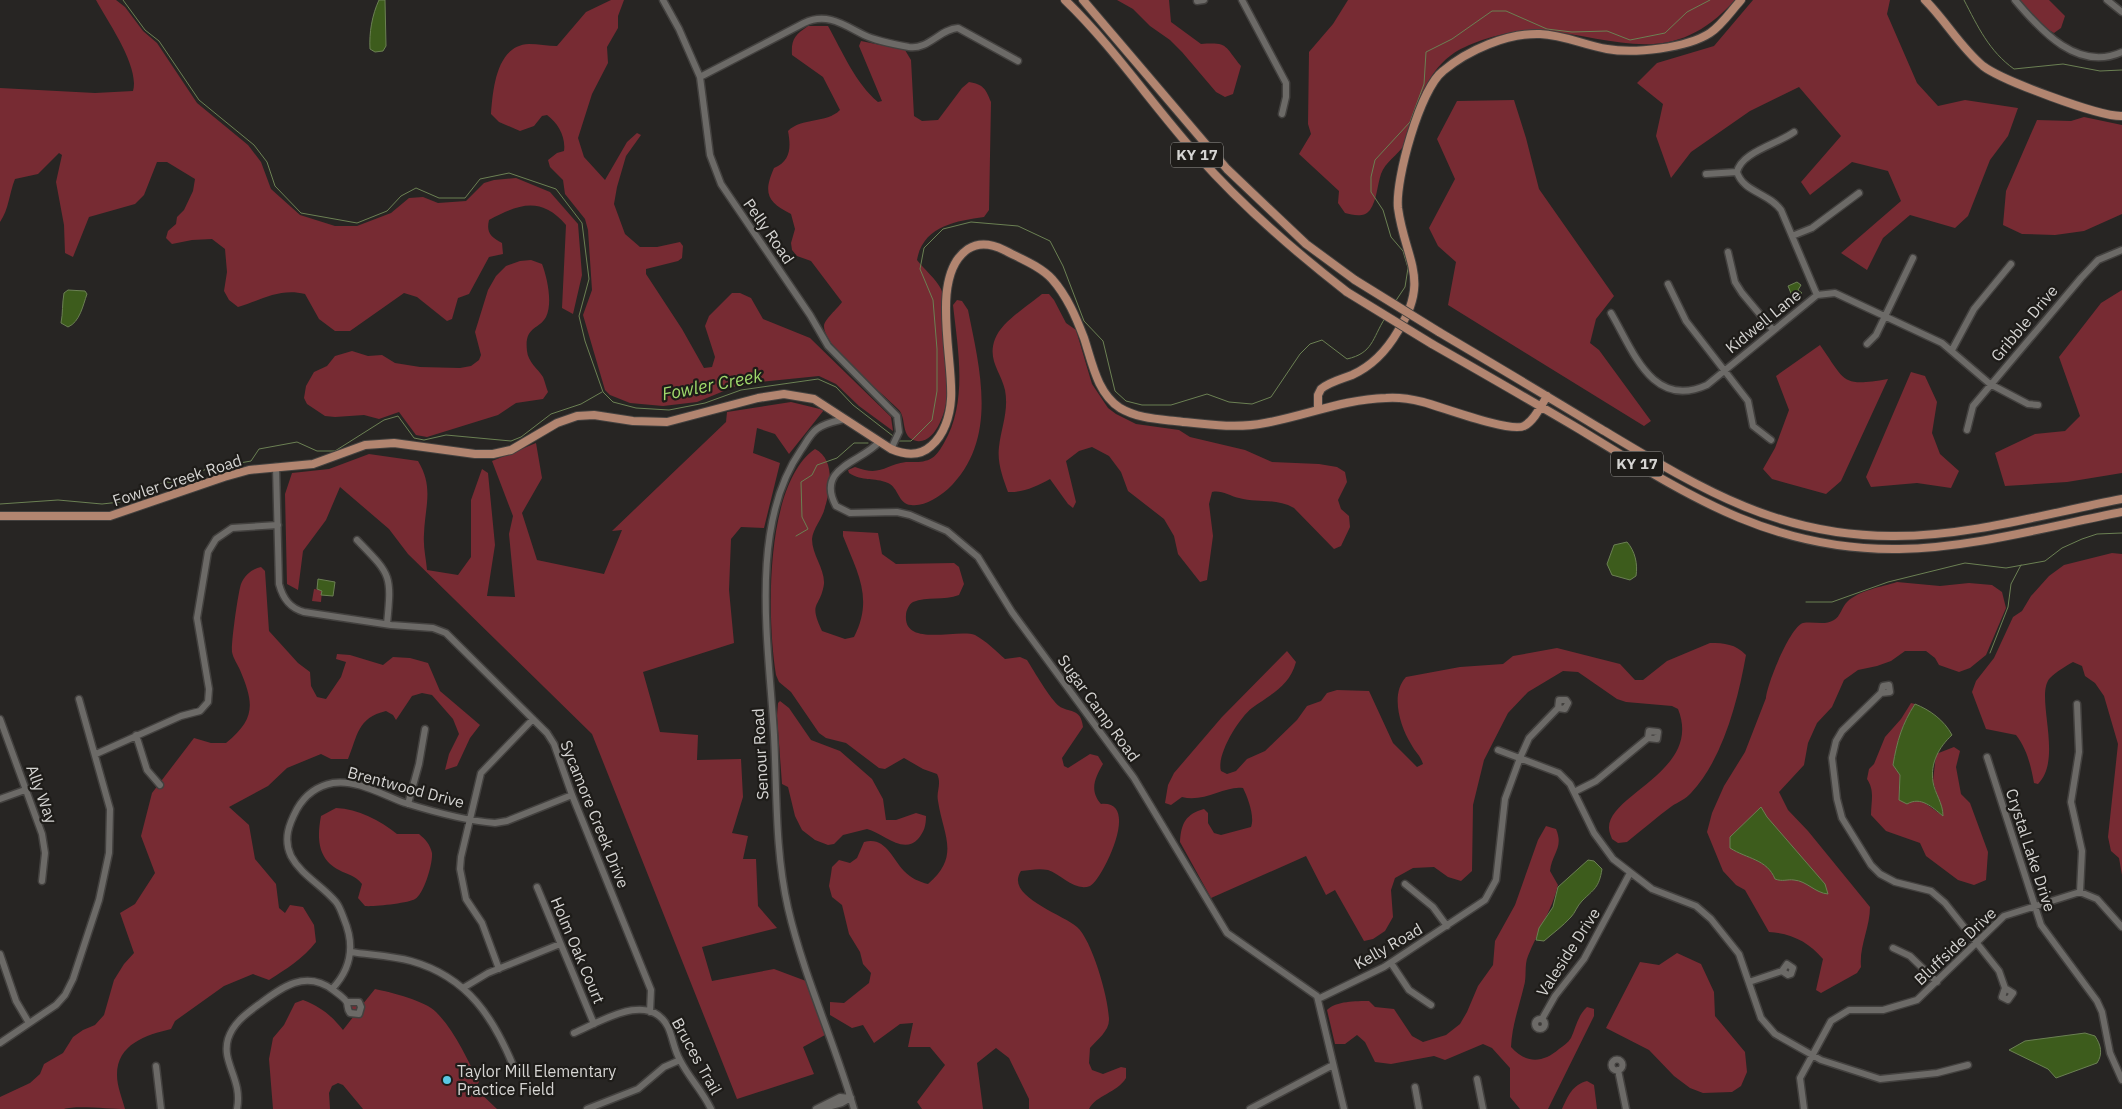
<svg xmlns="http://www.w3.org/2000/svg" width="2122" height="1109" viewBox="0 0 2122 1109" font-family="'IBM Plex Sans',sans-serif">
  <rect width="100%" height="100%" fill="#272523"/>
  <path fill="#772b33" d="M96 0H116L125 7 143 31 157 43 197 103 248 145 261 162 271 189 300 215 335 226H357L391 213 409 198 423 197 438 203 466 201 484 183 494 180 516 178 550 192 578 224 582 275 573 314 562 308 566 225C541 196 519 204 489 220 486 233 491 237 502 243L503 254 489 257 469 294 458 298 452 319 447 321 417 297 404 293 350 331H335L319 319 305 294C279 288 262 300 238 307L229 300 224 291 227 272 225 249 212 239 192 240 172 244 166 238 168 231 176 224 177 217 184 210 193 191 195 179 167 162H157L144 195 135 204 89 217 73 257 65 253 64 225 56 182 62 155 59 153 38 174 15 179C9 194 9 209 0 222V88L95 93 133 91C140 67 108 22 96 0Z
    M611 0H624L618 16V28L607 47 608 63 592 94 578 138 584 157 605 180 627 142 637 133 641 135 626 156 617 187 614 204 625 234 640 247H657L680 242 683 246 682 258 678 261 646 269V274L682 329 704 368 712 367 715 357 705 326 709 316 732 293H740L751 298 763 319 810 338 891 417 893 431 859 406 836 384 819 376 741 384 697 402 663 406 630 403 610 395 605 390 583 315 592 290 588 230 585 219 565 194 563 180 550 167 548 160 557 153 564 151C566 137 558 123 547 115L542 116 534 126 520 131 499 122 491 114C493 90 496 45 529 44 538 44 548 46 557 46L586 12Z
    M1117 0H1169L1171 22 1201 44C1229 42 1224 46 1241 66L1233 94 1225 97 1216 92 1182 52 1170 40 1150 26 1133 9Z
    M1348 0H1735C1672 70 1619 38 1541 30 1517 28 1474 40 1454 53 1430 69 1420 97 1411 123 1409 130 1408 139 1404 145 1398 155 1385 162 1381 174 1377 186 1377 200 1370 210 1364 218 1353 215 1345 213L1338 203 1339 191 1299 154 1311 134 1308 124 1309 52 1333 24Z
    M1753 0H1890L1887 14 1917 83 1938 106 1965 100 2018 108 2008 136 1990 160 1968 216 1955 228 1910 215 1883 238 1867 270 1841 253 1901 201 1888 171 1852 162 1810 195 1801 182 1841 136 1799 87 1750 111 1691 152 1671 178 1656 136 1663 104 1637 83 1657 63 1714 46Z
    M2015 0H2049L2065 16 2061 28 2054 33 2035 22Z
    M808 26H828C842 51 856 84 878 102L882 101 859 46 861 41 905 50 911 60 914 116 922 121 938 120 962 88 969 82C983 84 986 89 991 102L989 210 984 217C956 221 923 226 917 260 924 269 936 279 941 289 945 297 943 324 943 334 944 354 947 375 947 395 947 409 936 444 917 441 900 438 907 419 899 410 883 393 824 348 824 326 824 320 838 308 842 302L811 261 797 256 792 250 791 243 795 229 791 214C767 202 763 193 774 168 791 161 791 147 788 131 802 117 826 124 840 110L823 77 792 55C791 39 795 35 808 26Z
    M1514 100 1526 138 1539 189 1614 296 1596 319 1590 343 1599 350 1651 421 1644 426 1448 305 1456 262 1438 246 1429 228 1455 179 1437 139 1457 101Z
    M2084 117 2122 125V214L2084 231 2055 235 2022 234 2003 225 2006 191 2037 120 2071 121Z
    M531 260 542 264C547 277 553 303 546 317 539 330 524 326 527 351 528 362 538 369 543 377 545 382 546 387 548 392L543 399 516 403 498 415 427 437 416 435 399 412 379 419 364 415 335 417 325 416 307 404 304 398 306 386 314 372 327 366 335 356 352 351 368 356 382 355 395 363 420 367 460 368 471 366 479 360 481 355 475 332 488 290 496 276 506 266 520 261Z
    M2122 290V473L2067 482 2005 486 1995 453 2035 434 2065 431 2080 416 2059 357 2101 303Z
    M1042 294H1049L1054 300 1066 323 1076 330 1092 384 1108 408 1116 414 1136 424 1179 430 1190 437 1245 450 1272 462 1319 464 1337 467 1345 472 1347 482 1338 500 1341 509 1349 516 1350 527 1341 546 1334 549 1294 508C1276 498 1258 503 1239 498 1229 496 1222 490 1212 492L1209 504 1213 536 1207 580 1200 582 1178 554 1174 536 1164 519 1128 491 1121 472 1109 456 1092 447 1079 451 1066 461 1076 502 1073 508 1068 504 1050 479C1037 486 1023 493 1008 492 1003 478 997 463 999 447 1001 428 1009 411 1005 390 1001 372 987 360 995 339 1002 321 1028 306 1042 294Z
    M957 300 962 301 968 310C980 370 999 440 948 489 939 497 924 507 911 505 898 504 899 488 888 483 874 477 863 482 849 473L848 470 855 467C881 477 884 465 906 462 915 462 924 463 932 458 937 455 941 448 944 443 968 402 958 350 953 305Z
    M1820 345C1846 382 1841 387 1888 379L1841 481 1826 494 1772 479 1763 469 1775 448 1789 410 1776 376Z
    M1911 372 1925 376 1937 402 1932 433 1940 454 1959 471 1951 488 1917 483 1871 487 1866 477Z
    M791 402 824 410 789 454 775 434 757 428 753 453 780 463 764 528 741 527 731 539 729 590 734 643 643 672 660 732 698 735 697 760 741 759 743 797 732 833 748 836 743 859H756L758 906 777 928 702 947 712 981 774 969 806 981 825 1035 803 1047 814 1074 737 1099 592 734 408 554 389 529 340 487 326 520 303 551 298 590 287 584 285 494 292 473 329 469 369 454 418 461C434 487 425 506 424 534 423 547 426 558 427 570L458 575 471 557V500L482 469 488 473 495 545 487 596 515 597 509 534 513 516 492 461 536 443 542 478 522 513 537 560 604 574 622 530 612 531 726 422 727 412Z
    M815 449C835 459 831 488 825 507 823 518 813 528 812 539 812 555 825 569 824 584 820 609 808 601 822 631L845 639 854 637C874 598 857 572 843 536V531L878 533 882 554 896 564 954 563 959 567 964 584 959 595C944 601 927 596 913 602 909 604 906 611 906 615 903 648 959 628 975 635 986 641 996 651 1005 659L1020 657 1027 660C1034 671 1050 699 1059 706 1068 713 1081 707 1083 727L1062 758 1064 766 1068 768 1090 754 1098 756 1103 764C1095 778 1089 790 1101 804 1143 800 1100 883 1090 886 1075 892 1061 874 1048 870 1039 868 1030 870 1021 871 1004 896 1062 914 1077 927 1092 940 1109 999 1109 1020 1109 1031 1097 1040 1090 1048L1089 1063 1092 1070 1103 1074 1121 1067 1126 1068V1078C1117 1093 1096 1095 1089 1109H1029V1099L1009 1058 996 1048 977 1063 983 1109H922L917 1102 945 1065 930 1047H908L913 1023 900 1024 874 1043 863 1025 852 1028 830 1015V1002L844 1003 869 983 871 973 863 964 860 952 849 934 842 905 832 897 829 886 831 874 832 867 839 860 850 863 857 858 864 842C885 836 892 858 904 871 911 878 919 882 928 884 961 856 943 835 938 801 936 791 942 784 937 774L923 769 904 758 885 769 879 768 846 743 826 738 819 733 791 692 779 682 776 675C767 620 764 484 815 449Z
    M2112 553 2122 554V875L2119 858 2111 851 2108 837 2118 744 2104 696 2095 683 2085 676 2082 666 2073 662C2066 666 2056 672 2050 678 2034 695 2064 758 2038 784L2034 783C2031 766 2027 749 2016 735L1986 729 1972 692 1976 681 1994 658 2013 617 2022 611 2031 596 2049 576 2064 565Z
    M261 567 265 571 269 631 298 663 310 672 311 686 317 697 326 699 341 677 346 662 336 659 337 654 350 655 383 665 393 657 410 658 428 663 440 691 480 725 470 738 457 766 445 770 449 754 459 734 453 719 432 695 422 693 412 696 396 720 393 715 386 711C357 718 358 735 348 759H331L321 754 287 768 268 786 229 807 249 825 255 859 276 884 279 908 285 913 290 905 303 907 314 925 316 942C303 959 286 969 269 980L253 974 224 986 175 1021 171 1029C146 1035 117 1044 117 1075 117 1086 122 1098 125 1109 111 1109 75 1105 64 1109H0V1097L30 1083 40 1074 44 1064 63 1053 73 1037 83 1030 95 1025 104 1015 114 980 124 964 134 953 120 913 135 904 155 873 141 836 152 793 194 738 211 743H226C256 719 254 703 240 670 238 665 233 658 232 652 231 643 238 593 241 584 245 575 252 569 261 567Z
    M1897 582 1940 586 1969 583 1992 585 2002 592 2006 608 1986 655 1970 668 1959 672 1939 665 1935 658 1926 651H1905L1891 661 1877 666 1858 670 1844 680 1832 707 1817 723 1808 743 1804 765 1779 792 1788 810 1808 831 1870 907C1870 928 1859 946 1861 967L1857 973 1821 993 1816 990 1823 959C1809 942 1791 933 1769 932L1745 890 1736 885 1723 871 1707 832 1712 813 1724 786 1745 752 1766 698C1767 684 1790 627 1803 623 1814 621 1824 626 1834 620 1840 617 1842 607 1847 602 1859 590 1882 587 1897 582Z
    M314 589 322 590 321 602 312 601Z
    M1710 643C1725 643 1735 644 1746 655 1738 700 1723 759 1691 793 1686 799 1678 802 1672 806 1657 817 1642 830 1627 842L1618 843 1612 839C1611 836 1609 832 1609 828 1608 794 1703 771 1678 709L1672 706 1626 702 1617 699 1578 672 1563 671 1528 692 1508 713 1484 760 1473 805 1472 871 1461 881 1448 877 1434 867 1413 868 1395 878 1391 890 1393 917 1385 931 1373 939 1364 941 1335 890 1326 895 1306 856 1211 898 1180 842C1181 823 1186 814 1204 809L1208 813V823L1214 833 1221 835 1251 827C1255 817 1248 798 1243 788 1226 785 1204 803 1182 797L1171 805 1165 803 1168 785 1174 773 1222 717 1287 651 1296 662C1289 687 1271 694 1252 708 1239 718 1216 755 1221 771L1227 774 1236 771 1247 759 1265 751 1297 720 1307 706 1321 701 1327 693 1337 690 1369 691 1393 743 1417 767 1423 764C1421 756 1415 752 1411 744 1400 726 1390 694 1406 677L1460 667 1503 664 1513 656 1557 648 1620 664 1635 680H1643L1667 661Z
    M780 701 789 708 811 740 840 751 872 779 883 799 886 820H896L916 813 926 816C926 826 924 832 918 839 903 855 883 833 867 829L843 835 834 844 828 845 815 840 802 830 795 816 788 787 782 784 777 716 778 703Z
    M1911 703 1915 704C1902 724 1897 741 1893 765L1900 775 1899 800 1922 801 1943 816 1933 781 1936 754 1954 747 1960 751 1956 767 1961 794 1970 803 1988 852 1986 880 1974 885 1958 880 1926 856 1920 843 1886 831 1871 815C1871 801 1875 791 1867 779L1869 769 1874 764 1885 737 1901 719Z
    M336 808C358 809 380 820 397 834H419C425 839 430 844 432 853 433 863 424 894 415 899 409 903 373 907 365 906L358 898 362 884C355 875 348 875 339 870 317 859 317 837 321 816Z
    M1546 826 1556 829C1564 848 1552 853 1550 871L1558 885C1552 910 1538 931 1528 956 1524 965 1527 977 1524 986 1519 1007 1512 1025 1511 1047 1526 1064 1543 1063 1559 1049 1563 1046 1568 1043 1571 1038 1576 1027 1578 1015 1587 1007L1594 1009V1016L1548 1109H1520L1510 1097V1068L1492 1048 1483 1044 1445 1060 1434 1056 1391 1064 1375 1062 1365 1042 1357 1035 1345 1044H1335L1327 1010C1336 1001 1356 1001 1369 1001L1375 1007 1394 1009 1412 1036 1423 1042 1446 1035 1460 1024 1467 1012 1478 986 1493 965 1495 941 1515 905 1538 840Z
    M1677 953 1701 964 1714 992 1715 1016 1745 1052 1747 1072 1741 1086 1732 1092 1703 1093 1690 1088 1674 1076 1649 1050 1606 1028 1640 962 1659 965Z
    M375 989C390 992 426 1001 436 1012 455 1031 467 1059 479 1082L475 1088 497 1109H363L343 1085 338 1083 332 1086 329 1093 330 1109H273L269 1059 273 1038 284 1025 295 1003 303 1000C321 1007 331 1015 343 1030L357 1012 352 1011 350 1005H357L358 1010Z
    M1587 1081 1594 1085 1597 1109H1562C1568 1096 1572 1085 1587 1081Z"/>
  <path fill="#3d5c1c" stroke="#6b8053" d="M379 0H385L386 46 383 51 375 52 370 49C369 33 372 15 379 0Z
    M1797 282 1801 285 1798 290 1802 293 1793 298 1788 286Z
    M68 290 85 291 87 294C83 305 80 322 68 327L61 323C63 313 62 304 64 293Z
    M1627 542C1635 551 1638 564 1636 576L1630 580 1612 575 1607 564 1614 545Z
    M318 579 335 582 333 596 321 595 322 591 317 589Z
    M1915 704C1930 710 1944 720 1952 735 1939 747 1930 763 1933 782 1935 794 1943 803 1943 816 1932 807 1921 796 1907 804L1899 800 1900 775 1893 765C1897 741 1902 724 1915 704Z
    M1761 807 1767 817 1825 884 1828 894C1815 893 1807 881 1794 880 1787 879 1783 882 1775 879 1767 859 1747 859 1730 848V837Z
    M1588 860 1594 861 1602 869C1599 888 1594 889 1582 901 1577 906 1575 913 1571 917 1563 926 1553 933 1544 941L1536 940 1539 928 1553 907 1558 887Z
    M2085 1033 2095 1036C2101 1045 2103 1054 2097 1063L2056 1078 2048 1069 2009 1050 2025 1041Z"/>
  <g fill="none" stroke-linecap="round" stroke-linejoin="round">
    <path stroke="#6b8053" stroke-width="1" d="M123 0 145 30 159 41 199 100 254 145 267 162 275 186 301 213 357 223 387 211 401 196 416 188 439 198H465L480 179 509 173 556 189 582 223 589 279 579 316 585 341 603 392 613 402 636 408 669 410 705 403 741 390 818 379 836 387 853 405 893 436
      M1964 0C1978 27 1989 51 2014 69L2063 64 2100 71 2122 70
      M1395 302 1405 287 1408 268 1403 251 1391 237 1383 210 1371 192V177L1375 160 1410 122 1424 84 1426 52 1452 39 1492 11H1506L1547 29 1572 32 1607 31 1630 40 1665 33 1687 12 1710 0
      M898 441H911L932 420 937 391V349L933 300 920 269 924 248 943 229 971 222 1018 226 1050 241 1063 266 1084 321 1103 341 1115 391 1126 401 1142 405H1171L1207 394 1229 402 1252 404 1271 397 1300 354 1310 344 1322 340 1347 359C1373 353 1372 339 1385 318
      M0 504 58 500 102 504 120 502 144 488 166 482 178 483 187 476 207 469 251 461 259 449 297 442 317 451H335L384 420 398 416 414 438 424 440 446 435 511 441 521 437 551 414 581 404 602 392
      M796 536 808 529 802 517 801 482 812 475 817 465 837 458 854 443H868
      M1806 602H1832L1888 582 1965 563 2006 568 2045 561 2062 548 2082 539 2097 534 2122 533
      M1990 653 2008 607 2011 584 2021 565"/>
    <g stroke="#43413f" stroke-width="9">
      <path id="minor" d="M663 0 679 29 700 77 710 155 721 184 810 315 828 346 897 416 899 432 891 449
        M1242 0 1286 83V97L1282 114
        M2015 0C2041 31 2078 72 2122 52
        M2107 0 2122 12
        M1197 1 1204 0
        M700 77 804 23C827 12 844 25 864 35 874 40 898 45 909 47 928 50 940 29 958 28L1018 61
        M1794 132C1778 144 1741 152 1737 172 1743 192 1769 193 1781 210L1817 295
        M1706 174 1737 172
        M1792 236 1812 228 1859 193
        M1728 252 1735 282 1742 293 1773 330
        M1668 284 1686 321 1748 401 1753 426 1771 440
        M1611 313C1633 350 1652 410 1707 385L1817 295 1835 293 1942 343 1990 384 2028 404 2038 405
        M1867 344 1876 335 1913 258
        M1952 350 1974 309 2011 264
        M845 419C836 421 825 423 817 429 810 434 806 443 801 450 748 526 769 647 774 735 777 792 775 851 788 908 804 977 834 1041 854 1109
        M1967 430 1973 406 2081 278 2098 260 2122 250
        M879 442C862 462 815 467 836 506L850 513 897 512 910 515 947 531 978 557 1012 612 1134 778 1227 933 1317 996 1344 1109
        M276 467 279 584C283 599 290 608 304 612L391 625 433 628 446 633 547 733 554 744 572 795 651 990 650 1012
        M357 540C391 575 392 574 387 624
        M1881 693 1883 686 1889 685 1890 692 1881 693 1842 731 1836 741 1832 758 1837 799 1842 818 1871 865 1880 874 1895 882 1931 891 1945 903 1999 971 2005 988 2002 997 2008 1000 2013 993 2005 988
        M2077 704 2079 752 2071 802 2082 851 2080 892
        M0 719 42 834 45 853 42 881
        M136 735 147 770 160 785
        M1498 750 1559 773 1570 784 1594 833 1613 859 1652 889 1696 906 1711 919 1739 954 1761 1018 1775 1034 1821 1060 1880 1079 1937 1073 1968 1065
        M96 754 181 716 200 711 208 702 209 689 197 618 208 552 216 539 232 528 278 525
        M1987 757 2041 925 2097 1001 2102 1012 2110 1053 2122 1080
        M1574 792 1596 781 1648 738 1657 739 1658 732 1649 731 1648 738
        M0 799 25 790
        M408 804 419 764 425 729
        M1405 884 1433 907 1447 926
        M537 887 594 1024
        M1893 948 1910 956 1937 982
        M351 952C371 955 392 956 411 961 468 977 494 1018 515 1070
        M0 954 16 1001 29 1023
        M1391 963 1409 990 1431 1005
        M499 969 482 923 466 899 460 869 461 857 481 773 533 719
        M1749 982 1782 971 1788 975 1791 974 1793 968 1787 964 1782 971
        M463 988 488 973 560 944
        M332 989C351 969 355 945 344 919 342 914 340 907 336 902 323 886 301 875 291 856 283 839 289 824 297 809 305 795 317 786 333 783 356 779 383 795 405 803 431 811 467 821 495 823L507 821 572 795
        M1318 999 1384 967 1485 900 1496 880 1505 799 1520 758 1529 738 1558 708 1565 709 1568 703 1566 700H1559L1558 708
        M1535 1024a5 5 0 1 1 10 0a5 5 0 1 1-10 0Z
        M1542 1019 1555 996 1584 959 1630 873
        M574 1033C600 1022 649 990 668 1027 673 1038 674 1050 680 1060 689 1078 702 1090 711 1109
        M0 1043 56 1005 65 995 73 979 99 900 109 853 110 809 79 699
        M1611.5 1065a5.5 5.5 0 1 1 11 0a5.5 5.5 0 1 1-11 0Z
        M156 1066 161 1109
        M1618 1070 1626 1109
        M1477 1079 1483 1109
        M1415 1087 1419 1109
        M237 1109C243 1079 221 1063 228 1039 233 1023 246 1014 258 1005 281 988 305 969 333 990 337 993 346 999 347 1003 348 1007 347 1009 350 1013L359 1014 361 1007 359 1002H347
        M587 1109 638 1089 664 1067 680 1060
        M816 1109 840 1097 851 1098
        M821 1109 842 1103 851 1098
        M1250 1109 1333 1065
        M1804 1109 1800 1078 1831 1021 1849 1010H1883L1917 1000 2004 916 2080 892 2097 899 2122 927"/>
    </g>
    <g stroke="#43413f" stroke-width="10">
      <path id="major" d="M1065 0C1113 46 1153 106 1198 156 1243 207 1293 250 1347 292
        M1083 0 1227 169 1306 244 1355 280
        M1925 0C1946 21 1961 48 1983 66 2001 80 2100 117 2122 116
        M1439 332C1493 364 1547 396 1601 429 1698 487 1777 537 1895 536 1971 536 2048 513 2122 499
        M1432 344C1481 372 1530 400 1579 429 1684 493 1770 551 1899 549 1972 548 2050 526 2122 512
        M1318 410V395L1321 389C1329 382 1342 379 1352 375 1372 366 1387 350 1398 331 1431 279 1405 260 1398 208 1395 180 1420 89 1443 71 1468 50 1507 33 1540 34 1564 35 1584 45 1607 49 1634 54 1687 48 1710 33 1722 25 1731 11 1741 0
        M0 516H110L224 477 249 470 313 464 365 445 394 443 475 454H493L511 450 557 423 577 416 594 415 633 421 667 422 758 398 784 394 814 399 891 449C905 455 919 457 931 446 944 435 950 416 951 399 954 360 929 275 968 249 979 242 992 244 1004 250 1019 258 1040 266 1052 279 1067 296 1076 317 1084 338 1092 362 1097 393 1120 408 1137 418 1156 419 1175 421 1204 424 1236 429 1265 423 1305 416 1344 399 1386 398 1398 397 1411 399 1423 402 1442 407 1510 433 1524 426 1534 421 1541 406 1547 396"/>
    </g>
    <use href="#minor" stroke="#6c6a67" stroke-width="6"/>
    <use href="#major" stroke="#b28570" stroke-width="8"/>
    <g stroke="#43413f" stroke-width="10" stroke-linecap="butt">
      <path id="major-bridge" d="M1355 280 1439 332
        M1347 292 1432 344"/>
    </g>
    <use href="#major-bridge" stroke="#b28570" stroke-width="8"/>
  </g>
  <circle fill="#5ac8e5" stroke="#1e1c19" stroke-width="2" cx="447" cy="1080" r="5"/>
  <g text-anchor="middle" stroke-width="4.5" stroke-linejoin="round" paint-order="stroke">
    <g fill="#1e1c19" stroke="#9e9d9a" stroke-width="1">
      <rect x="1171" y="142.5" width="52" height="25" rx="4"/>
      <rect x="1611" y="451.5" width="52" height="25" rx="4"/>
    </g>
    <g font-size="15" font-weight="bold" fill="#d5d4d2">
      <text x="1197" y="160">KY 17</text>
      <text x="1637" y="469">KY 17</text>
    </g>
    <g font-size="16" fill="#d5d4d2" stroke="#1e1c19">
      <text transform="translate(769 231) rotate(55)" y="6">Pelly Road</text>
      <text transform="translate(1763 321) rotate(-39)" y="6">Kidwell Lane</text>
      <text transform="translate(2024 323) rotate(-50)" y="6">Gribble Drive</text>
      <text transform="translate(177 480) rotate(-18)" y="6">Fowler Creek Road</text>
      <text transform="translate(1099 708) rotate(54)" y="6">Sugar Camp Road</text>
      <text transform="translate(760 754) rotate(-93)" y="6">Senour Road</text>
      <text transform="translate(406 787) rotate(15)" y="6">Brentwood Drive</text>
      <text transform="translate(42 794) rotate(70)" y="6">Ally Way</text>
      <text transform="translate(595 814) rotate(68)" y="6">Sycamore Creek Drive</text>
      <text transform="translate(2031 850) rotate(72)" y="6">Crystal Lake Drive</text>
      <text transform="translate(1388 946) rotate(-30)" y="6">Kelly Road</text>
      <text transform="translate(1955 946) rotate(-43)" y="6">Bluffside Drive</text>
      <text transform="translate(578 950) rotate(67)" y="6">Holm Oak Court</text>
      <text transform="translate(1568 952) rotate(-57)" y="6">Valeside Drive</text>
      <text transform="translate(697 1056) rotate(61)" y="6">Bruces Trail</text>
    </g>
    <g font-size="16" fill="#d5d4d2" stroke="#1e1c19" text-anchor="start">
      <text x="457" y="1077">Taylor Mill Elementary<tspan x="457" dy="18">Practice Field</tspan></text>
    </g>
    <g font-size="18" font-style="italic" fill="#a0d96b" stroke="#1e1c19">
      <text transform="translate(712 385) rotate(-11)" y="6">Fowler Creek</text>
    </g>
  </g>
</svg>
